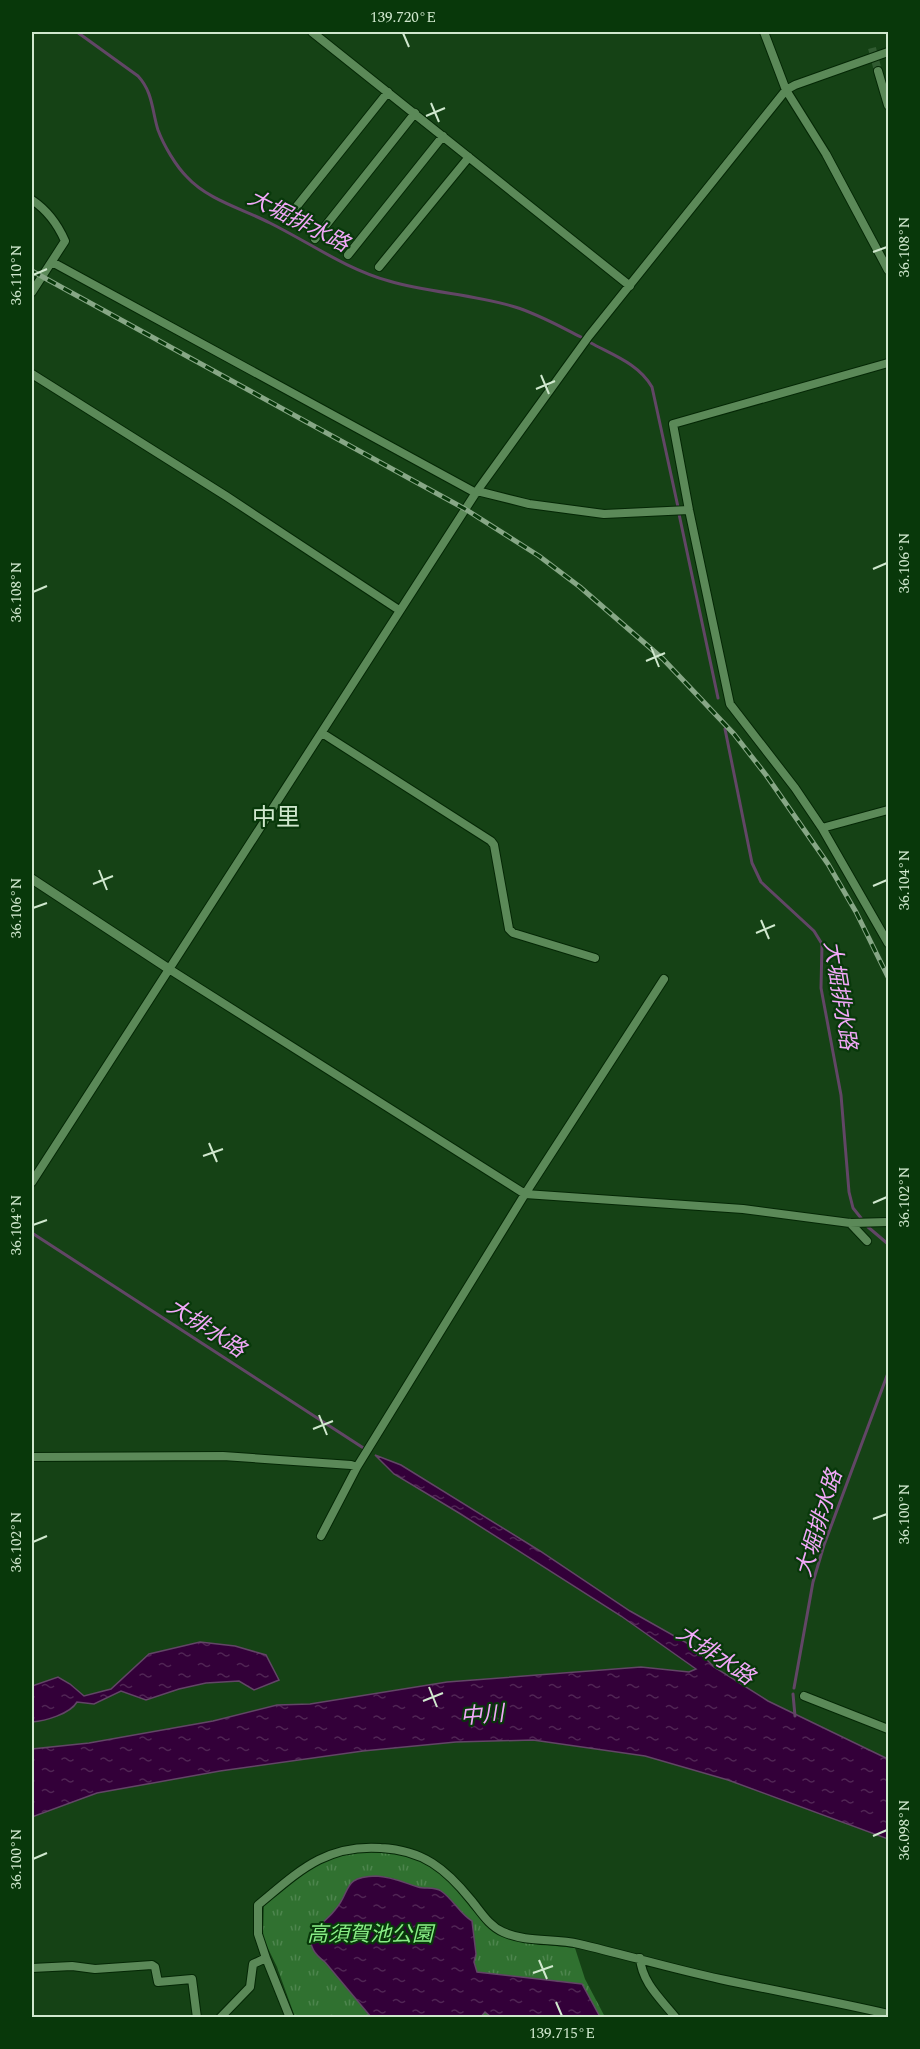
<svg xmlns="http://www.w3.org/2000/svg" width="920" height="2049" viewBox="0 0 920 2049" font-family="Spectral,'Noto Sans JP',serif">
  <defs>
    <pattern id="park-tufts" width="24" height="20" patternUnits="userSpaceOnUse" patternTransform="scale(1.5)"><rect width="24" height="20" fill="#307130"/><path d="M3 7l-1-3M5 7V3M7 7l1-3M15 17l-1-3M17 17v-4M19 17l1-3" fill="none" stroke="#4d854d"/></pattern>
    <pattern id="water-ripples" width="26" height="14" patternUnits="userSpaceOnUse" patternTransform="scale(1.5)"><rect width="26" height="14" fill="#330039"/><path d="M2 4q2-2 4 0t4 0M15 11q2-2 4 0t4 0" fill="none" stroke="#502554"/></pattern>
  </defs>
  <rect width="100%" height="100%" fill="#154215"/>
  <path fill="url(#park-tufts)" d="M373 1850C391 1852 411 1853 427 1862 458 1882 474 1919 507 1937 520 1944 559 1946 575 1948L585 1979 605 2017H295L277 1967 263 1938 264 1904 316 1863 346 1853Z"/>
  <path fill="url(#water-ripples)" stroke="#624666" stroke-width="1.5" d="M375 1455 401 1465 540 1551 630 1611 694 1647 714 1667 768 1701 888 1759V1839L728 1780 645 1756 533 1740 456 1742 363 1751 220 1771 97 1793 32 1817V1749L89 1743 213 1721 277 1705 310 1704 447 1682 641 1667 689 1672 696 1669 621 1616 459 1513 394 1474Z
    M200 1642 235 1646 266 1655 279 1680 254 1690 239 1681 206 1683 179 1689 146 1700 121 1691 94 1704 77 1702C70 1714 45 1721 32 1722V1686L58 1677 70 1684 84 1696 111 1689 149 1654Z
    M376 1876C393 1877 402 1882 418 1887 425 1889 435 1887 441 1891 453 1899 460 1914 472 1921L476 1954 474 1962 477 1972 582 1984 600 2017H491L485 2012 480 2018 371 2017 325 1962C314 1954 310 1947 310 1934 318 1926 328 1919 335 1910 352 1891 341 1877 376 1876Z"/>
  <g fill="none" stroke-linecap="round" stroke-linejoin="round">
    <path stroke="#624666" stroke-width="3" d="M77 32 138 76C153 92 152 111 158 130 164 146 176 166 187 177 208 200 243 209 270 223 310 243 346 269 389 281 430 293 474 294 515 307 538 314 559 326 581 337
      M591 343C613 355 639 364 652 387L678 507
      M679 514 718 698
      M725 729 752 863 761 882 814 931 822 944 821 988 841 1095 849 1192 853 1208 861 1218
      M868 1227 888 1244
      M32 1233 365 1449
      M794 1688 813 1582 824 1545 888 1373
      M793 1694 795 1716"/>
    <path stroke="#315b31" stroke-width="8" stroke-dasharray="8 4" stroke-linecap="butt" d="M872 48 878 71"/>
    <g stroke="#042705" stroke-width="10">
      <path id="minor" d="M312 32 630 286
        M764 32 786 90 826 154 888 270
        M878 71 888 105
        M32 200C47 210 58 225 65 241L32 292
        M285 221 388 92
        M315 239 415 113
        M348 255 443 136
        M52 262 476 493
        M379 267 469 157
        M888 363 673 424 689 510 730 704 795 788 822 828 888 943
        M32 374 226 496 399 610
        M477 491 529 504 604 514 689 510
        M322 733 491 841 494 845 509 929 513 933 595 958
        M822 828 888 810
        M169 969 525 1194 743 1209 850 1223 888 1222
        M32 1182 477 491 589 336 786 90 795 85 888 52
        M850 1223 867 1241
        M32 1457 223 1456 351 1465 357 1467
        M321 1536 357 1467 525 1194 664 979
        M804 1696 888 1729
        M266 1958 290 2018
        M640 1958C642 1983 661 1999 676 2018
        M32 1968 72 1966 95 1969 152 1965 155 1967 158 1982 192 1979 197 2018
        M220 2018 250 1987 253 1964 266 1958 258 1934V1905C298 1872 325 1844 381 1848 423 1850 446 1869 471 1900 481 1912 489 1926 503 1932 527 1943 554 1938 579 1944 626 1955 673 1969 720 1979 776 1991 832 2001 888 2014"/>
    </g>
    <g stroke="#042705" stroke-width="11">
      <path id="tertiary" d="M32 879 169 969"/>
    </g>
    <use href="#minor" stroke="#5b8958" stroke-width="8"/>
    <use href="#tertiary" stroke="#5b8958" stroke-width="9"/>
    <g stroke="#87a786" stroke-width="5">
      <path id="rail" d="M32 271 465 509 539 556 580 587 663 659 734 734 766 775 828 864 856 912 888 977"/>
    </g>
    <use href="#rail" stroke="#08380a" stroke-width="3" stroke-dasharray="9" stroke-linecap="butt"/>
  </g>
  <path fill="none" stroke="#d0e8ce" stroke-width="2" d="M403 33 409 47M431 103 439 122M426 116 445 108M873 252 887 247M33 275 47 269M541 375 549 394M536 389 555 381M873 569 887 563M33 592 47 586M651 647 659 667M646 661 665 653M99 870 107 890M93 884 113 876M873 886 887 880M33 908 47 903M761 920 769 939M756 933 775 925M209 1143 217 1162M203 1156 223 1149M873 1203 887 1197M33 1225 47 1220M319 1415 327 1435M313 1429 333 1421M873 1519 887 1514M33 1542 47 1536M429 1687 437 1707M423 1701 443 1693M873 1836 887 1830M33 1859 47 1853M539 1960 547 1979M533 1973 553 1966M556 2002 562 2016"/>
  <g text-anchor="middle" stroke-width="4.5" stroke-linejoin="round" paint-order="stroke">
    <g font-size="21" font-style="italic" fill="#89ed86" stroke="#08380a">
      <text x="370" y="1941">高須賀池公園</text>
    </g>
    <g font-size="22" font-style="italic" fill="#f1a8f8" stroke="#08380a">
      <text transform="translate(299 220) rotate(27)" y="8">大堀排水路</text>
      <text transform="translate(841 995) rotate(81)" y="8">大堀排水路</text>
      <text transform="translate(207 1327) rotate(33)" y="8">大排水路</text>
      <text transform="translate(818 1523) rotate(-73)" y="8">大堀排水路</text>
      <text transform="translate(716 1654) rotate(34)" y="8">大排水路</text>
      <text transform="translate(482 1714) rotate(-5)" y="8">中川</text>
    </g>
    <g font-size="24" fill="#d0e8ce" stroke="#08380a">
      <text x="276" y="825">中里</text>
    </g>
  </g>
  <rect width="920" height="2049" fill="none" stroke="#08380a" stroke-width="66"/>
  <rect x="33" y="33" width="854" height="1983" fill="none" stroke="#d0e8ce" stroke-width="2"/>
  <g font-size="15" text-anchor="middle" fill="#d0e8ce">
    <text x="403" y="22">139.720°E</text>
    <text transform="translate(904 247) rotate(-90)" y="5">36.108°N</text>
    <text transform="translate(16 275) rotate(-90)" y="5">36.110°N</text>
    <text transform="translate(904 563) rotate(-90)" y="5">36.106°N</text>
    <text transform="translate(16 592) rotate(-90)" y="5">36.108°N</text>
    <text transform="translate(904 880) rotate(-90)" y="5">36.104°N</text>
    <text transform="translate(16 908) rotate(-90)" y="5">36.106°N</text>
    <text transform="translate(904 1197) rotate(-90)" y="5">36.102°N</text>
    <text transform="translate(16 1225) rotate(-90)" y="5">36.104°N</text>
    <text transform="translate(904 1514) rotate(-90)" y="5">36.100°N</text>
    <text transform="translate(16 1542) rotate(-90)" y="5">36.102°N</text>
    <text transform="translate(904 1830) rotate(-90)" y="5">36.098°N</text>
    <text transform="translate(16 1859) rotate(-90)" y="5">36.100°N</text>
    <text x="562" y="2038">139.715°E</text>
  </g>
</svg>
